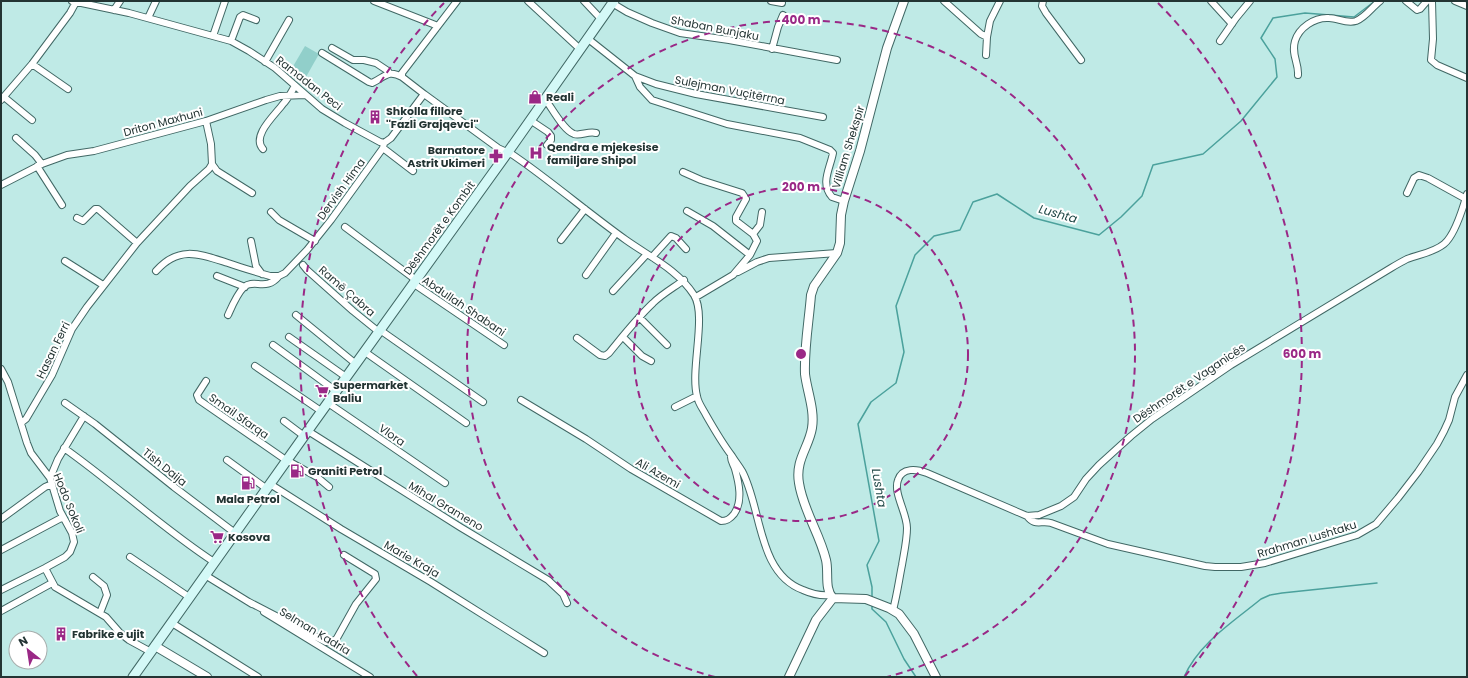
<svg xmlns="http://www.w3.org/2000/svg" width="1468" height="678" viewBox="0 0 1468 678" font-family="Poppins,sans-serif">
  <rect width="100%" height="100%" fill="#bfeae6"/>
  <path fill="#91cfca" d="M305 46 319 54 302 84 288 75Z"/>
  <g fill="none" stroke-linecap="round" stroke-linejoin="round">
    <path stroke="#4ba19c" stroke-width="1.5" d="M872 599V587L867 565 879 541 858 424 871 402 896 383 904 352 896 306 915 255 934 236 960 230 973 202 997 194 1034 218 1099 235 1121 217 1142 196 1153 165 1203 154 1241 121 1277 77 1275 59 1261 38 1273 18 1305 13 1354 17 1375 1
      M872 604V609L886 622 904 659 916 677
      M1184 677C1199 643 1233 622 1261 599L1270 595 1282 593 1377 583"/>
    <g stroke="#416865" stroke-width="8">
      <path id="minor" d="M72 1 129 13 231 41 249 51 275 68 322 109 345 123 380 142 384 143 391 138 424 94 498 148 513 155 523 162C558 187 591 215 626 240 650 257 678 270 694 295 707 316 690 369 697 396 698 403 703 409 706 415 714 429 722 443 732 456 735 461 739 466 742 471 762 508 757 573 803 590 812 594 820 596 830 595
        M374 1 438 26
        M528 1 580 49
        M584 1 601 19
        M771 1 782 3
        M944 1 981 34 987 37 990 21 1000 1
        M1043 1 1042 6 1046 13 1081 60
        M1211 1 1232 24
        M1406 1 1417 10 1420 9 1427 1
        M1432 1 1433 39 1431 60 1437 65 1467 78
        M1455 1 1467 6
        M612 3 627 12 652 23 680 33 729 40 837 60
        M114 10 120 1
        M148 18 156 1
        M213 36 225 1
        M587 38 635 76 656 84 696 94 823 117
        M231 41 240 17 243 15 256 20
        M1220 41 1236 18 1250 1
        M332 48 353 60H364L376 63 388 71 389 73
        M772 49 778 27 783 15
        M322 53 369 82 372 83C385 77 388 69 402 77
        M986 55 987 37
        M265 62 289 20
        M32 64 68 89
        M1298 75C1299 63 1291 55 1295 41 1299 28 1314 17 1329 18 1338 18 1346 24 1356 21 1366 17 1372 7 1380 1
        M635 76 640 87 652 100 727 124 800 138 830 150 833 153C830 169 820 183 832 197L844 201
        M424 94 402 77V73L457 1
        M4 97 32 120
        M545 99C552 108 563 130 574 134 581 136 588 131 596 133
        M1 100 32 64 70 13 76 2
        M530 120 548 132 551 136V140L547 145
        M16 138 35 155 42 164
        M383 148 413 171
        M263 149C251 136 275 115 283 104 288 99 291 92 295 86
        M212 164 217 171 252 193
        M37 166 62 205
        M683 172 701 180 742 193 746 199 736 217V221L753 234 757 241 750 255 733 275 696 297
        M1 185 42 164 67 155 94 151 206 121 266 100 280 96 305 95
        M1407 193 1414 178 1419 175 1428 178 1466 199
        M687 211 713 226 750 255
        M271 212 279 220 315 241
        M77 218 83 221 95 209H98L137 243
        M345 227 416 280
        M753 234 760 225 762 212
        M561 240 585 209
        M251 241 256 266 262 274
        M652 257 671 236 676 238 686 249
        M65 261 103 285
        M303 265 307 270 353 311 379 332
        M156 271C179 245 200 254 228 263 242 268 256 272 270 276H279L285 273 307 250 331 220 383 148 384 143
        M738 272 757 262 769 258 837 253
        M586 275 616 233
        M217 276 245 287
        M414 284 504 345
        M613 291 647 254
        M228 315C232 306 237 294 244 287 254 278 266 292 279 276
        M296 315 356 364
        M639 317 667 345
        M380 330 483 402
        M289 337 346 377
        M623 337 642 356 651 361
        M577 338 600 355 605 356 609 353C623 336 637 318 653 303 662 294 673 288 684 280
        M273 345 336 391
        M365 352 466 423
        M255 366 321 411
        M1 369 8 382 27 443 31 453 50 478 60 511 72 533 74 542 70 552 65 557 45 568 1 590
        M206 381 197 395 199 400 283 458 317 477 329 487
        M521 400 586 439 631 469 721 521C727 521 730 519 734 514 743 501 739 483 735 469 734 465 731 462 731 457
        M65 403 95 424 174 487 235 533
        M328 403 445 483
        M675 407 697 396
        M284 421 304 436
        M21 423 26 419 52 375 72 329 87 307 137 243 190 186 209 169 212 164 211 144 206 121
        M308 431 460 527 548 580 563 594 567 603
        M64 448C116 485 162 528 214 562
        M227 460 267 489
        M50 478 58 459 84 416
        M270 484 341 529 431 582 544 653
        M1027 516C1035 527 1041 520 1051 523L1108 544 1205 566 1215 567H1241L1265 563 1357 535 1376 524 1398 498 1418 472 1437 444 1444 431 1449 420 1455 397 1467 375
        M1 519 45 487 52 484
        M1 550 63 517
        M130 557 189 597
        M45 568 55 587 106 617 120 633 129 640 151 652
        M205 575 252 604
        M93 577 104 586 107 595 100 613
        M249 602 326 642H332L337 638 356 604 376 579 375 574 344 555
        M893 610C897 595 899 580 902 565 904 553 907 540 907 528 907 513 893 493 898 480 902 467 917 469 927 473L1027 516 1039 515 1061 506 1074 497 1086 479 1099 465 1131 436 1152 419 1231 365 1391 268C1396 265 1401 262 1407 259 1419 254 1433 253 1444 244 1455 235 1463 208 1467 194
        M1 611 52 583
        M264 612 370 677
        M172 623 258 677"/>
    </g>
    <g stroke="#416865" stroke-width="10">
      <path id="tertiary" d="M833 598C824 589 829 572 826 560 820 534 803 510 799 483 795 460 809 447 812 428 815 410 807 391 805 374 804 347 809 321 811 295L814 286 837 253 840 243 841 215 844 201 860 151 887 48 904 1
        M833 598 866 599 889 608 899 614 914 634 936 677
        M155 646 207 677
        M789 677 816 620 833 598"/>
    </g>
    <g stroke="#416865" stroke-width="11">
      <path id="secondary" d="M133 677 314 422 508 152 614 1"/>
    </g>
    <use href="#minor" stroke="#fff" stroke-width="6"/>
    <use href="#tertiary" stroke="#fff" stroke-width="8"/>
    <use href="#secondary" stroke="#d4f9f7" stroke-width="9"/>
  </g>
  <g fill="none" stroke="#9a2886" stroke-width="2" stroke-dasharray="7 5">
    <circle cx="801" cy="354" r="167"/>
    <path d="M715 677A334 334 0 1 1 887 677"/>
    <path d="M417 676A501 501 0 0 1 444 3M1158 3A501 501 0 0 1 1185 676"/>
  </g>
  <defs>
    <g id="shop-bare" transform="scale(1.08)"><path d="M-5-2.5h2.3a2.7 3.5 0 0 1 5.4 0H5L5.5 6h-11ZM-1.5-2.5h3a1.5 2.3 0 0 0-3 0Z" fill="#9a2886" stroke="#fff" stroke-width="2.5" paint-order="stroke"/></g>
    <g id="building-bare" transform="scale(1.08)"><path d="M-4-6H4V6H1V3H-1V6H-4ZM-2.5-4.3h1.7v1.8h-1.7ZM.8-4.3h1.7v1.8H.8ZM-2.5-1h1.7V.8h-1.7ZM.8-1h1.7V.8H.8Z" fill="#9a2886" stroke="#fff" stroke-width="2.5" paint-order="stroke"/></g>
    <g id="hospital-bare" transform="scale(1.08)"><path d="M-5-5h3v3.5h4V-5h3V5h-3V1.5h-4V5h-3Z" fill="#9a2886" stroke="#fff" stroke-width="2.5" paint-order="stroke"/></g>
    <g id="pharmacy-bare" transform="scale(1.08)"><path d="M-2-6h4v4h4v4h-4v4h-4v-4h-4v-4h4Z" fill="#9a2886" stroke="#fff" stroke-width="2.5" paint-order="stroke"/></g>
    <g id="supermarket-bare" transform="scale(1.08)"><path d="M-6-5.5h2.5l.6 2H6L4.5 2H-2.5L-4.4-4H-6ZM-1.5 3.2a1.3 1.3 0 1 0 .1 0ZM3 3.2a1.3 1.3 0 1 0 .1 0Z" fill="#9a2886" stroke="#fff" stroke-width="2.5" paint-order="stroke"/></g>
    <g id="fuel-bare" transform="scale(1.08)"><path d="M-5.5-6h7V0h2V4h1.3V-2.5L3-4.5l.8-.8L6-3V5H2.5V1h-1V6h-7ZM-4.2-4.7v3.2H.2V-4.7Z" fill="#9a2886" stroke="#fff" stroke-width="2.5" paint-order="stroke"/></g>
  </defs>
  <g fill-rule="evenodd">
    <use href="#shop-bare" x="535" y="97"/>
    <use href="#building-bare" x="375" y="117"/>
    <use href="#hospital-bare" x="536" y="153"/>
    <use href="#pharmacy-bare" x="496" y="156"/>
    <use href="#supermarket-bare" x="322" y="391"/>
    <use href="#fuel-bare" x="297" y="471"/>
    <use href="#fuel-bare" x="248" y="483"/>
    <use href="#supermarket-bare" x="217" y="537"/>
    <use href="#building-bare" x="61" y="634"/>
  </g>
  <g text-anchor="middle" stroke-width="4" stroke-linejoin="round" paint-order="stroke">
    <g font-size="11" fill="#233433" stroke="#fff">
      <text transform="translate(715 28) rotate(11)" y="4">Shaban Bunjaku</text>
      <text transform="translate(309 83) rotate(38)" y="4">Ramadan Peci</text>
      <text transform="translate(730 90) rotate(11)" y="4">Sulejman Vuçitërrna</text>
      <text transform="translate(163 122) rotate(-15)" y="4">Driton Maxhuni</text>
      <text transform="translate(848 147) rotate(-73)" y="4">Villiam Shekspir</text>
      <text transform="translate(341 189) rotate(-54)" y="4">Dervish Hima</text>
      <text transform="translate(439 228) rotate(-54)" y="4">Dëshmorët e Kombit</text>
      <text transform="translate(347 291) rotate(41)" y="4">Ramë Çabra</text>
      <text transform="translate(464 306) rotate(34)" y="4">Abdullah Shabani</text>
      <text transform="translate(53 350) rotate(-64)" y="4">Hasan Ferri</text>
      <text transform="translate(1189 383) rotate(-34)" y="4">Dëshmorët e Vaganicës</text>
      <text transform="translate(239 416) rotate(35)" y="4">Smail Sfarqa</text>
      <text transform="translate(392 435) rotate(35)" y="4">Vlora</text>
      <text transform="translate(165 467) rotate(39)" y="4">Tish Daija</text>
      <text transform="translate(658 473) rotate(30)" y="4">Ali Azemi</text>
      <text transform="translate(69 503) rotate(68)" y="4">Hodo Sokoli</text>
      <text transform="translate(446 506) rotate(31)" y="4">Mihal Grameno</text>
      <text transform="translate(1307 539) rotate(-17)" y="4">Rrahman Lushtaku</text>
      <text transform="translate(412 559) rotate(30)" y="4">Marie Kraja</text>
      <text transform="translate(315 631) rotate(31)" y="4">Selman Kadria</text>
    </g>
    <g font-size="11" font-weight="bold" fill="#233433" stroke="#fff" text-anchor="start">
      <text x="546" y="101">Reali</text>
      <text x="386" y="115">Shkolla fillore<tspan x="386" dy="13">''Fazli Grajqevci''</tspan></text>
      <text x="547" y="151">Qendra e mjekesise<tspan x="547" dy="13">familjare Shipol</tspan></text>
      <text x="485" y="154" text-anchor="end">Barnatore<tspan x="485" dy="13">Astrit Ukimeri</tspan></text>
      <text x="333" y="389">Supermarket<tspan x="333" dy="13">Baliu</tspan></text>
      <text x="308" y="475">Graniti Petrol</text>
      <text x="248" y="503" text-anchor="middle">Mala Petrol</text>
      <text x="228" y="541">Kosova</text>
      <text x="72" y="638">Fabrike e ujit</text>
    </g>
    <g font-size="12" font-style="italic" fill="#214947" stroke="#fff">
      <text transform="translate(1058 214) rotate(16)" y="4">Lushta</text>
      <text transform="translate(879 488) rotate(80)" y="4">Lushta</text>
    </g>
  </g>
  <circle cx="801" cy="354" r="6" fill="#9a2886" stroke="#fff" stroke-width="2"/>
  <g font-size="12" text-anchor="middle" font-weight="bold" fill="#9a2886" stroke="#fff" stroke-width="4" stroke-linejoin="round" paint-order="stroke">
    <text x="801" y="24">400 m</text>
    <text x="801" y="191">200 m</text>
    <text x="1302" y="358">600 m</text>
  </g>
  <rect width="1468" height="678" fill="none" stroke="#233433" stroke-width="4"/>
  <g transform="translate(28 650) rotate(330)"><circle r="19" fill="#ffffff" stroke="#a7aead"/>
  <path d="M0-3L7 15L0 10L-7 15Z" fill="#9a2886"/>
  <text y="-6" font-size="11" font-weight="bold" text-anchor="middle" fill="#233433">N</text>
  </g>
</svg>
